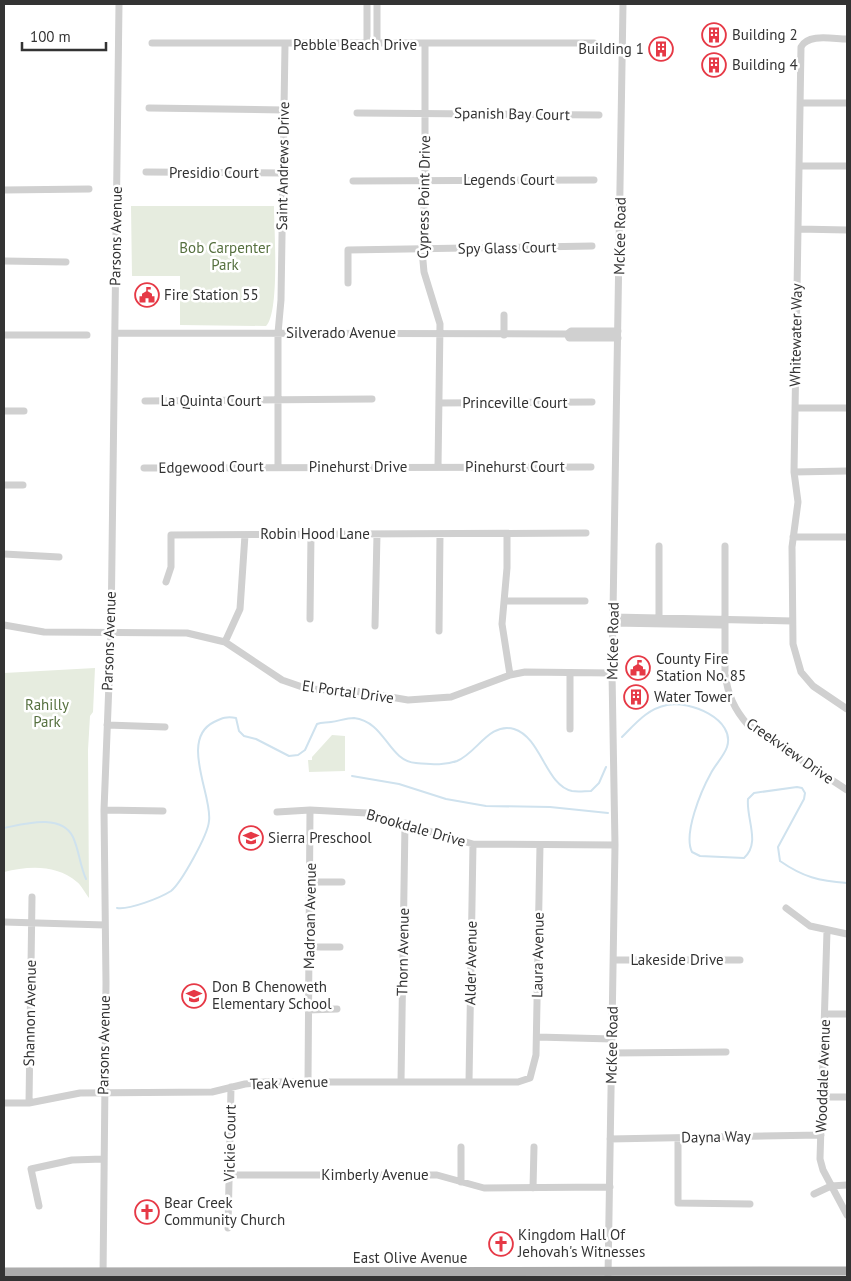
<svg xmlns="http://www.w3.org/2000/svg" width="851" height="1281" viewBox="0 0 851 1281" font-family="'PT Sans',sans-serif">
  <rect width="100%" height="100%" fill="#fff"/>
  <path fill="#e6ecdf" d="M131 206H274C274 227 280 313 266 326L180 325V276H132Z
    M95 668 93 712 90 716 88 750 89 898C85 893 81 885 77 882 56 864 28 866 4 872V673Z
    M332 735 345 736V771L309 772 308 760H312V757Z"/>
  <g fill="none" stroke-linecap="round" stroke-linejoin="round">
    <path stroke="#cfe2ee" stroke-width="2" d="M622 737C636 723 647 709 667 705 689 700 736 719 727 747 724 756 715 765 711 773 701 791 683 834 692 852L700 856 744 858C761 843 746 819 748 799L754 793 797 787 802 788 805 793 804 799 778 847 780 861C803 877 819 881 847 883
      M352 776 399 784 446 799 486 806 550 807 608 813
      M4 828C24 824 61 813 73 837 79 850 80 866 86 879
      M117 908C129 910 160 898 171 891 181 883 208 835 209 821 213 797 179 739 214 722 222 718 227 716 236 718L239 731 244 736 256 739 289 756 298 755 305 750 317 724C322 722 326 723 331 722 339 721 346 718 354 718 386 722 388 761 416 763 430 764 443 766 457 761 477 753 489 722 514 729 541 737 546 786 572 791 578 792 585 791 591 791L599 783 606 767"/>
    <path stroke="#d0d0d0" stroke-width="7" d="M367 4V44
      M377 4V44
      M847 39C833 39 808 33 801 47L794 472 798 502 792 547 793 644 801 672 813 686 847 709
      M152 43H594
      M425 44V180L422 250 424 272 440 324 438 467
      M800 103H847
      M149 108 284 110
      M357 113 599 115
      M799 166H847
      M146 172 282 173
      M353 181 594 180
      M4 190 89 189
      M798 229 847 230
      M4 261 66 262
      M348 283V250L592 246
      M504 315V335
      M115 333 567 334 571 331H618
      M567 334 569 338H618
      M4 335H87
      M145 401 372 399
      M439 403 592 402
      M795 408H847
      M4 411H24
      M278 467V333L281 300 285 45
      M144 468 591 467
      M794 472 847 471
      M4 485H23
      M507 534V568L502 624 510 675
      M793 537H847
      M725 546V674C728 695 734 709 748 725L847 790
      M4 554 59 557
      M166 582 171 567V535L586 533
      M504 601H585
      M613 617 792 621
      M310 619 311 534
      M659 620V546
      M613 623 721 625 726 621
      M4 625 44 632 187 633 225 642 282 680 308 689 355 691 408 700 451 697 510 675 525 672 612 673
      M375 626 377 534
      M439 631 440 534
      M225 642 240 609 245 535
      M107 725 165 727
      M570 729V673
      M104 810 163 811
      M277 812 310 810 367 813 473 844 615 845
      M311 882H342
      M786 908 810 926 847 934
      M4 922 105 925
      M827 931 820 1159 823 1170 847 1215
      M310 947H340
      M614 960H740
      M308 1010 337 1009
      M825 1014H847
      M537 1037 612 1039
      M612 1053 726 1052
      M308 1082 310 810
      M401 1082 405 823
      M469 1082 473 844
      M822 1097H847
      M4 1103H29L80 1093 212 1092 245 1084 265 1082H518L530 1078 536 1055 540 845
      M29 1103 32 897
      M678 1138V1203L750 1204
      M610 1139 821 1135
      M461 1147V1182
      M229 1175H437L484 1188 610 1187
      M533 1188 534 1147
      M814 1194 831 1186 847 1185
      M39 1206 31 1169 72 1160 103 1159
      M228 1228 231 1087
      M103 1277 106 983 104 810 111 632 119 4
      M608 1277 615 845 612 673 623 4"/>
    <path stroke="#ababab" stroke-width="9" d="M4 1272 847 1271"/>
  </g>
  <defs>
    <g id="building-ring" transform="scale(1.25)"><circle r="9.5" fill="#fff" stroke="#e63946" stroke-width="1.5"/><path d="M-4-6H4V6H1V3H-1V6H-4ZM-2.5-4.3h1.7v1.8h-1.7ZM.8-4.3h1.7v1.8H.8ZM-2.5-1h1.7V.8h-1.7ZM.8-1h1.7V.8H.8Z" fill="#e63946"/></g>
    <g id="civic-ring" transform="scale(1.25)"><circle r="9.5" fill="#fff" stroke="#e63946" stroke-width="1.5"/><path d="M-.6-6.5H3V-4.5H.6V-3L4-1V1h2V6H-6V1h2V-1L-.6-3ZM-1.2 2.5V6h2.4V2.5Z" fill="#e63946"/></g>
    <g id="school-ring" transform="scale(1.25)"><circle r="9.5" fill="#fff" stroke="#e63946" stroke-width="1.5"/><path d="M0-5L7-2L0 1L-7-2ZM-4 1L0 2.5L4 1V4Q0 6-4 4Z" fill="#e63946"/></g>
    <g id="church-ring" transform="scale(1.25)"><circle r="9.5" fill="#fff" stroke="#e63946" stroke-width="1.5"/><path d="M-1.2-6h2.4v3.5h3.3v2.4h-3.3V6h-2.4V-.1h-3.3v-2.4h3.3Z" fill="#e63946"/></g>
  </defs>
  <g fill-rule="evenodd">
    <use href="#building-ring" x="714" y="35"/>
    <use href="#building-ring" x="661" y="49"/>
    <use href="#building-ring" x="714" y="65"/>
    <use href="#civic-ring" x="147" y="295"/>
    <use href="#civic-ring" x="638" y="668"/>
    <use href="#building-ring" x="636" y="697"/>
    <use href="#school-ring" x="251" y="838"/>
    <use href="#school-ring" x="194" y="996"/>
    <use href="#church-ring" x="147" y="1212"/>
    <use href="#church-ring" x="501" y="1244"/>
  </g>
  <g text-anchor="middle" stroke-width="5" stroke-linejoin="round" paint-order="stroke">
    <g font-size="15" fill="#333" stroke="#fff" text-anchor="start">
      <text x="732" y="40">Building 2</text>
      <text x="644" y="54" text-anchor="end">Building 1</text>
      <text x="732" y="70">Building 4</text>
      <text x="164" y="300">Fire Station 55</text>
      <text x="656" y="664">County Fire<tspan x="656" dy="17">Station No. 85</tspan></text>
      <text x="654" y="702">Water Tower</text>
      <text x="268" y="843">Sierra Preschool</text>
      <text x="212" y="992">Don B Chenoweth<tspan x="212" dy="17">Elementary School</tspan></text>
      <text x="164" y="1208">Bear Creek<tspan x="164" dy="17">Community Church</tspan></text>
      <text x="518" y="1240">Kingdom Hall Of<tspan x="518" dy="17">Jehovah's Witnesses</tspan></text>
    </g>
    <g font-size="15" fill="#333" stroke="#fff">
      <text x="355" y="50">Pebble Beach Drive</text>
      <text transform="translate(512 114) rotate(1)" y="5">Spanish Bay Court</text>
      <text transform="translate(283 166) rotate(-89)" y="5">Saint Andrews Drive</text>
      <text x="214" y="178">Presidio Court</text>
      <text x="509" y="185">Legends Court</text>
      <text transform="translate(424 197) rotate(-89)" y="5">Cypress Point Drive</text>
      <text transform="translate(116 236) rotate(-89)" y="5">Parsons Avenue</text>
      <text transform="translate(620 236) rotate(-89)" y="5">McKee Road</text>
      <text transform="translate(507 248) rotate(-1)" y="5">Spy Glass Court</text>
      <text x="341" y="338">Silverado Avenue</text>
      <text transform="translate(796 335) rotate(-89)" y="5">Whitewater Way</text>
      <text x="211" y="406">La Quinta Court</text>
      <text x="515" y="408">Princeville Court</text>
      <text transform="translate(211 467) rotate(-1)" y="5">Edgewood Court</text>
      <text x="358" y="472">Pinehurst Drive</text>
      <text x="515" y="472">Pinehurst Court</text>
      <text x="315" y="539">Robin Hood Lane</text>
      <text transform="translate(109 641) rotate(-88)" y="5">Parsons Avenue</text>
      <text transform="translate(613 641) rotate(-89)" y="5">McKee Road</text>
      <text transform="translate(348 692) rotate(8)" y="5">El Portal Drive</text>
      <text transform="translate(790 751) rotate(35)" y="5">Creekview Drive</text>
      <text transform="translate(416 828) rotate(16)" y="5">Brookdale Drive</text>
      <text transform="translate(310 916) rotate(-89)" y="5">Madroan Avenue</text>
      <text transform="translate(403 952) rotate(-89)" y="5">Thorn Avenue</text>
      <text transform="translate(538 955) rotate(-89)" y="5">Laura Avenue</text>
      <text x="677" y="965">Lakeside Drive</text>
      <text transform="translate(471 963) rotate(-89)" y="5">Alder Avenue</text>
      <text transform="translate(30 1013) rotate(-89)" y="5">Shannon Avenue</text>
      <text transform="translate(104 1045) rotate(-89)" y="5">Parsons Avenue</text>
      <text transform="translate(612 1045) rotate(-89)" y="5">McKee Road</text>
      <text transform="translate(823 1076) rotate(-88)" y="5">Wooddale Avenue</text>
      <text transform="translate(289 1083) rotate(-2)" y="5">Teak Avenue</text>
      <text transform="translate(716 1137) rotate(-1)" y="5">Dayna Way</text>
      <text transform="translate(230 1143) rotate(-89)" y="5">Vickie Court</text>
      <text x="375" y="1180">Kimberly Avenue</text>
      <text x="410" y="1263">East Olive Avenue</text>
    </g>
    <g font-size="15" fill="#56703f" stroke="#fff">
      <text x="225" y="253">Bob Carpenter<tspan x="225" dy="17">Park</tspan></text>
      <text x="47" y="710">Rahilly<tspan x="47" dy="17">Park</tspan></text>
    </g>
  </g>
  <rect width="851" height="1281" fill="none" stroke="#333333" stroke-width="10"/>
  <path d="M22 42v8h84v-8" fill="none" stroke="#333333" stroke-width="2.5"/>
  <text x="30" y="42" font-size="15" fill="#333333" stroke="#ffffff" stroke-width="4" paint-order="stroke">100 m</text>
</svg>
